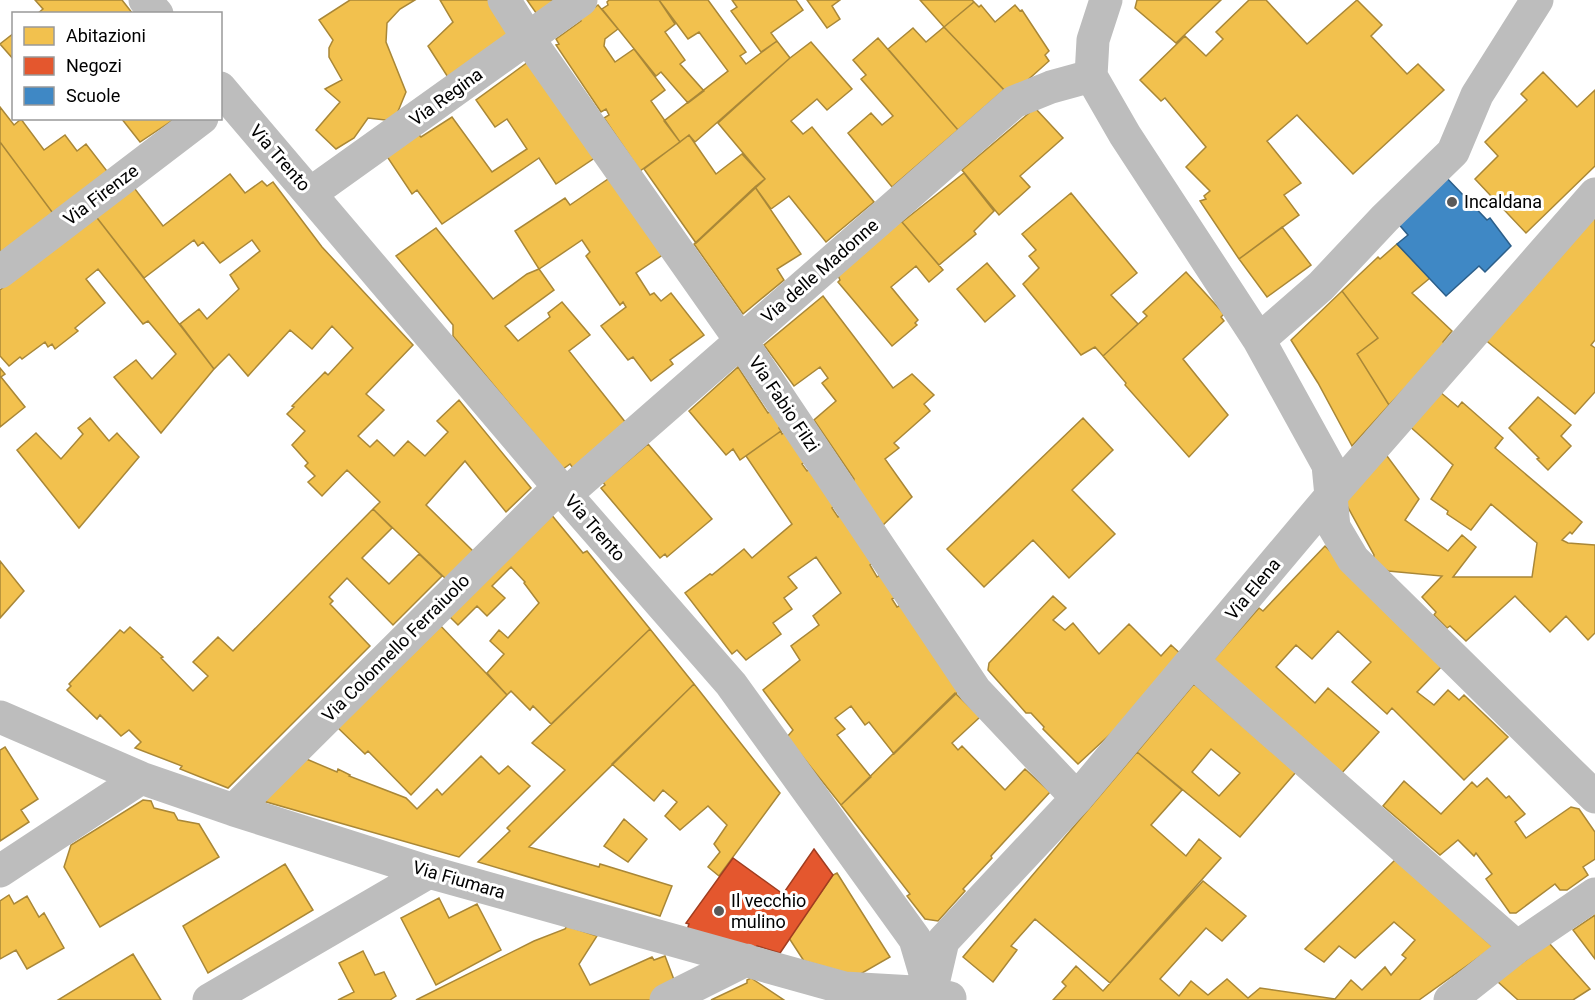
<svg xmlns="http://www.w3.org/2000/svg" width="1595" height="1000" viewBox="0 0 1595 1000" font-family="Roboto,sans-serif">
  <rect width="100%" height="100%" fill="#fff"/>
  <path fill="#f2c14e" stroke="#a98737" stroke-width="1.5" fill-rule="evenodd" d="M35 0H122L133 14H37L43 9Z
    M350 0H415L400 9 387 23 386 42 406 92 394 121 368 118 354 138 336 149 316 130 340 102 325 89 342 80 329 57V48L333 40 319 20Z
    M440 0H491L515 35 451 82 428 46 453 22Z
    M527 0H569L541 20Z
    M609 0H659L675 24 665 32 685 60 680 64 704 91 688 103 661 72 656 76 602 9 608 5 607 2Z
    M659 0H708L746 52 740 56 746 64 777 41 790 58 695 142 689 135 680 142 664 121 728 71 699 32 688 39Z
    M732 0H796L803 10 771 33 777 41 761 52 731 11 737 7Z
    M807 0H840L832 6 840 19 827 28Z
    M920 0H972L974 2 944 27Z
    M1137 0H1221L1176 43 1135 8Z
    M1249 0H1266L1307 44 1357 0 1382 25 1371 36 1407 74 1418 64 1444 90 1353 174 1297 115 1267 141 1301 183 1284 195 1299 215 1239 259 1200 201 1206 199 1204 196 1210 191 1186 167 1206 147 1165 98 1161 101 1140 80 1185 36 1206 56 1223 39 1216 32Z
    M974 2 979 7 981 5 995 22 1015 5 1020 11 1022 10 1049 51 1045 55 1049 61 1010 96 944 27Z
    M598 5 618 29 605 39 604 46 615 62 634 49 665 90 651 101 680 142 640 171 604 118 609 115 606 109 601 112 556 45 559 44 556 39 581 21 579 19Z
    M944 27 1004 90 958 130 888 49 913 28 926 42Z
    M14 33V60L0 44Z
    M878 38 958 130 892 187 848 133 871 113 882 125 893 116 861 79 866 75 853 60Z
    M811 42 852 89 827 110 817 99 791 121 803 134 812 127 874 202 826 242 789 196 771 209 755 187 765 179 718 123 790 58Z
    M532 59 596 157 556 184 539 158 442 224 417 190 412 194 386 155 417 133 421 137 452 117 492 172 527 149 507 119 495 127 476 100Z
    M1543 72 1577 107 1595 90V166L1526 233 1475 179 1498 156 1485 142 1527 100 1521 94Z
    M0 107 14 125 21 119 44 150 65 135 77 151 86 144 110 175 55 216 0 142Z
    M1035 108 1063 138 1020 176 1030 187 999 215 962 170Z
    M121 118H176L140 142Z
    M689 135 716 174 742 154 765 179 696 243 644 169Z
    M0 142 55 216 0 256Z
    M964 173 994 211 974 231 976 234 939 265 902 222Z
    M230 174 245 193 262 181 267 186 273 182 322 247 413 345 366 394 384 410 358 436 370 447 377 440 394 456 408 441 425 456 448 432 437 421 459 400 531 488 506 512 465 461 426 505 474 552 447 580 373 509 380 502 347 470 322 496 308 482 315 476 305 466 308 463 292 445 305 431 287 414 294 407 292 406 325 372 328 375 353 348 332 326 312 349 290 330 248 376 229 354 214 369 180 324 199 309 207 319 239 289 230 275 260 251 252 240 220 263 203 242 198 246 194 240 144 278 94 214 132 185 163 226Z
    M611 177 667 252 636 273 650 295 654 293 661 301 671 293 704 335 670 360 673 364 651 381 633 357 628 360 601 326 626 307 623 302 620 305 586 256 590 252 582 240 539 269 515 231 565 198 570 205Z
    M755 187 801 254 777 269 784 280 743 314 694 244Z
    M1071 193 1137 273 1111 295 1138 324 1103 356 1095 347 1081 355 1023 284 1039 268 1029 256 1036 250 1022 234Z
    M1595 208V340L1591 345 1595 348V392L1575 414 1483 338Z
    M94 214 214 369 161 433 114 377 136 360 152 379 176 354 148 321 143 324 98 269 86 279 105 303 75 328 78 331 55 349 52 344 48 347 45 342 22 359 20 357 9 366 0 356V290Z
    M897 221 902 222 943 270 929 282 916 266 891 287 918 320 915 323 917 325 892 346 838 282 840 280 837 273Z
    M1282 227 1311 265 1267 297 1239 259Z
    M436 228 493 299 527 274 539 269 554 290 505 326 518 341 550 317 548 313 562 302 590 335 569 351 626 423 573 468 570 464 563 469 453 336V325L396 256Z
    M1397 244 1430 278 1412 293 1452 331 1443 342 1446 345 1389 405 1357 354 1378 338 1342 291 1378 257 1380 259Z
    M987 263 1015 296 985 322 957 289Z
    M1186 272 1224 314 1221 317 1224 321 1183 359 1228 415 1189 457 1125 385 1126 383 1103 356 1147 316 1143 312Z
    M1342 291 1378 338 1357 354 1389 405 1352 446 1318 383 1291 340Z
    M823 296 893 388 912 374 934 395 924 404 930 411 894 443 899 448 885 459 912 497 881 527 853 485 854 479 814 420 836 401 822 383 828 378 820 367 794 386 764 345Z
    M738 367 768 413 774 409 784 425 779 428 781 431 740 460 733 449 726 455 689 411Z
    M0 368 5 374 1 377 25 407 0 427Z
    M1434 387 1458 407 1462 402 1503 438 1495 448 1582 522 1572 534 1570 532 1562 540 1568 543 1595 545V633L1588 640 1566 616 1550 632 1515 596 1466 641 1450 626 1447 628 1434 615 1436 612 1422 597 1442 576 1388 571 1373 562 1374 555 1345 502 1384 452 1419 499 1405 520 1448 551 1462 535 1476 547 1453 577H1532L1537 543 1491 504 1471 530 1447 514 1448 511 1431 499 1453 465 1407 424Z
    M1538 397 1571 425 1561 436 1571 446 1548 470 1537 459 1539 458 1509 428Z
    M90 418 109 441 117 433 139 457 79 528 17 450 36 433 61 459 83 434 78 428Z
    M1083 418 1113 450 1072 490 1115 534 1069 578 1033 540 984 587 947 549Z
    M788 430 808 460 802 464 807 471 812 467 837 505 832 508 838 517 843 514 875 562 870 565 877 577 883 573 898 596 892 599 897 607 903 604 960 690 894 754 869 722 865 725 851 706 835 718 845 729 837 735 871 777 841 805 787 737 793 730 763 690 800 660 791 646 819 625 813 616 841 593 816 557 788 577 797 588 784 598 792 609 773 623 781 634 746 660 737 650 732 654 685 593 710 574 712 575 744 549 752 558 792 524 746 456 781 431 782 434Z
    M648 444 712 519 667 557 665 554 660 558 601 488 605 485 603 482Z
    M373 509 392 528 362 558 389 584 419 554 442 576 393 625 347 578 329 597 333 601 330 604 370 646 228 788 180 769 182 766 135 748 141 742 129 730 121 736 100 715 97 719 67 690 71 686 69 684 120 630 124 633 130 627 163 657 161 658 193 691 208 676 193 662 218 637 233 651Z
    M550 513 583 553 587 551 650 629 551 724 533 706 530 710 511 691 507 695 487 673 504 654 490 641 499 630 508 638 539 603 524 583 525 582 511 567 492 586 505 598 487 616 477 606 458 625 449 616Z
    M1325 546 1445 663 1417 692 1434 705 1448 690 1459 700 1464 695 1508 737 1464 780 1392 708 1387 714 1352 682 1371 662 1338 631 1312 659 1296 645 1276 667 1315 703 1328 688 1379 732 1340 775 1213 660 1259 608 1263 611Z
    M0 561 24 591 0 618Z
    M1053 596 1066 608 1053 620 1065 630 1073 623 1099 654 1129 624 1161 656 1171 645 1183 656 1143 704 1078 764 1043 729 1044 727 1031 713H1026L988 670 989 663Z
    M435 620 507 695 411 795 368 751 365 754 337 727Z
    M650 629 694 684 529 847 599 867 600 864 672 886 660 916 478 862 510 831 507 828 565 770 532 743Z
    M694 684 780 793 719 876 708 867 720 852 714 844 727 825 708 806 680 830 665 816 677 802 663 790 654 801 612 764Z
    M1194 684 1296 772 1240 837 1137 752ZM1211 749 1240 773 1219 796 1192 772Z
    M955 693 980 717 952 743 958 750 962 746 1005 790 1025 769 1050 792 991 856 992 858 963 889 965 891 938 921 925 919 907 896 910 894 841 805Z
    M5 747 38 799 21 810 29 822 0 841V750Z
    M1137 752 1182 790 1151 825 1186 856 1199 839 1221 858 1110 983 1035 919 1011 946 1017 950 993 982 963 957Z
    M481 756 499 774 508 766 530 786 459 857 263 801 304 758 337 772 338 769 350 775 349 776 406 798 417 809 437 789 442 795Z
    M1487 778 1506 798 1509 796 1525 814 1515 822 1526 838 1571 807 1579 809 1595 832V859L1583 867 1588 875 1567 890H1560L1555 884 1516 913H1510L1486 879 1492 874 1476 853 1474 856 1458 840 1440 855 1383 806 1404 781 1441 814 1472 782 1477 787Z
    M143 800 151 801 154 808 174 813 178 820 199 824 219 857 100 927 64 867 71 845Z
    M624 819 647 839 628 862 604 846Z
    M1396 859 1493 947 1419 1000H1053L1066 986 1062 982 1076 966 1103 991 1203 881 1246 916 1222 941 1206 928 1160 979 1179 996 1191 981 1208 995 1227 979 1248 998 1260 988 1335 999 1351 980 1362 990 1385 967 1391 975 1406 958 1402 955 1415 940 1394 922 1355 958 1339 946 1324 962 1305 949Z
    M285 864 313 910 208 973 183 926Z
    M837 873 890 957 857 976 804 961 789 938 833 875Z
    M9 895 14 904 27 896 39 917 44 913 64 948 27 969 16 950 0 959V901Z
    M439 898 449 918 477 904 501 950 436 985 401 918Z
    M1595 915V959L1573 930Z
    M567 926 597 936 579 964 590 985 652 957 654 960 665 956 676 985 651 1000H416L534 941 565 929Z
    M1549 943 1590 989 1573 1000H1518L1497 981Z
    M363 951 375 975 384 972 396 996 390 1000H338L354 992 339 963Z
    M133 954 161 1000H58Z
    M751 978 784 1000H711L747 983V980Z"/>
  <path fill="#e4572e" stroke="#a03d20" stroke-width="1.5" d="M814 849 833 875 780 953 757 946 755 951 687 930 689 924 686 923 733 858 783 894Z"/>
  <path fill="#3f88c5" stroke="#2c5f8a" stroke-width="1.5" d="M1442 173 1487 220 1490 218 1511 246 1485 272 1479 266 1446 296 1397 244 1408 235 1396 221Z"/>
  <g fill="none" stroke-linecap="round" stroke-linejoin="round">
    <path stroke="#bdbdbd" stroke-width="33" d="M145 0 157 14
      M504 0 528 38 741 341 975 690 1077 798
      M1106 0 1093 40 1091 76 1125 135 1259 340 1328 465 1334 527 1353 559 1595 797
      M220 88 559 487 731 684 915 939 933 1000
      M311 193 581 0
      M0 272 202 118
      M1259 340 1321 286 1385 218 1453 152 1477 95 1537 0
      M566 494 1014 102 1051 87 1091 76
      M1192 661 1517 947
      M0 717 141 778 234 810 429 872 844 988 931 993 950 998
      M234 810 559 487
      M0 871 141 778
      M932 988 943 941 1077 798 1330 497 1595 194
      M209 1000 429 872
      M666 1000 746 960
      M1450 1000 1517 947 1595 894"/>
  </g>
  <g fill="#595959" stroke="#fff" stroke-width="2">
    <circle cx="1452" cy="202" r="6"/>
    <circle cx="719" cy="911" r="6"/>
  </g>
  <g text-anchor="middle" stroke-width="6" stroke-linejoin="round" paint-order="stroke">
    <g font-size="18" fill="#000" stroke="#fff">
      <text transform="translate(446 97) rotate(-36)" y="6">Via Regina</text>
      <text transform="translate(280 158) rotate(49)" y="6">Via Trento</text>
      <text transform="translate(101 195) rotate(-37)" y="6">Via Firenze</text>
      <text transform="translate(820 271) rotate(-41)" y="6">Via delle Madonne</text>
      <text transform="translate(784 404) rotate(56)" y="6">Via Fabio Filzi</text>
      <text transform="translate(595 528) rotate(49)" y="6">Via Trento</text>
      <text transform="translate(1253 589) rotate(-50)" y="6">Via Elena</text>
      <text transform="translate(396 648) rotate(-45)" y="6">Via Colonnello Ferraiuolo</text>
      <text transform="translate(459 880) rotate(16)" y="6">Via Fiumara</text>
    </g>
    <g font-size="18" fill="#000" stroke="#fff" text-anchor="start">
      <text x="1464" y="208">Incaldana</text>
      <text x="731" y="907">Il vecchio<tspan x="731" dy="21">mulino</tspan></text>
    </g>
  </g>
  <rect x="12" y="12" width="210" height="108" fill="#ffffff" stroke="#999999" stroke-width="1.5"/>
  <rect x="24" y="27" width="30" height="18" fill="#f2c14e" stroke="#999999" stroke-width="1.5"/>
  <text x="66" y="42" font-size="18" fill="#000000">Abitazioni</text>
  <rect x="24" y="57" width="30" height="18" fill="#e4572e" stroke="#999999" stroke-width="1.5"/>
  <text x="66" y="72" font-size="18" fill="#000000">Negozi</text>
  <rect x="24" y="87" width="30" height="18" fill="#3f88c5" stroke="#999999" stroke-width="1.5"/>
  <text x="66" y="102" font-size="18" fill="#000000">Scuole</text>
</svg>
